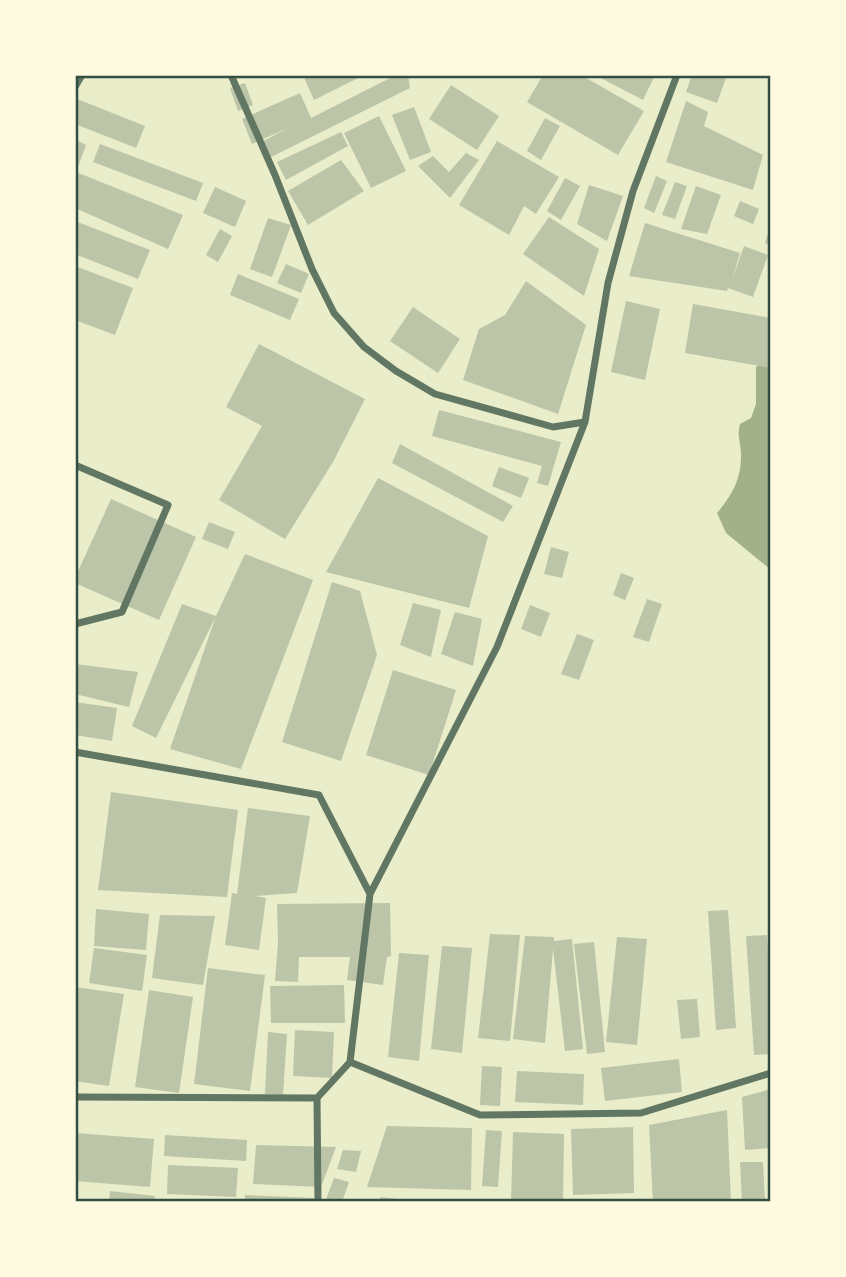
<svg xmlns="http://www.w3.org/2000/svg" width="846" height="1277" viewBox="0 0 846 1277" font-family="Helvetica,sans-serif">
  <rect width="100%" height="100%" fill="#e9edc9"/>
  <path fill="#a3b18a" d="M771 356V570L726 533 717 513C733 494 742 478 741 452 740 441 737 435 740 424L751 418 756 404V367Z"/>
  <path fill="#bcc5a7" d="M303 75H364L314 100Z
    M396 75H408L410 88 267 159 258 144 288 128 252 144 242 119 300 93 311 118Z
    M543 75H581L644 111 618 155 527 102Z
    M595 75H655L643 100Z
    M692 75H727L717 103 686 92Z
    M245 83 253 105 238 111 230 88Z
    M451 85 499 116 477 150 429 119Z
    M77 99 145 126 136 148 75 124Z
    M686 101 708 112 704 126 763 155 753 190 666 162Z
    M414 107 431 152 410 160 392 115Z
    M379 116 406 171 371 188 344 133Z
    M545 118 560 126 541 160 527 151Z
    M341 132 348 146 286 180 277 162Z
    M75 139 86 145 76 172 183 215 168 249 75 208Z
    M497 141 559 177 536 214 524 206 509 235 459 205Z
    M100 144 203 183 196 201 93 162Z
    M466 153 479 160 450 198 418 166 433 156 449 172Z
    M341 160 364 191 308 225 288 191Z
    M656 176 667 181 654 213 644 208Z
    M565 178 580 186 561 220 547 211Z
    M675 182 687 186 675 219 662 215Z
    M589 185 623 196 607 241 577 224Z
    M696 186 721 195 707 234 681 229Z
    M215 187 246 201 235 227 203 213Z
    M740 201 759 209 753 224 734 216Z
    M549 217 599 249 584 296 523 254Z
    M268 218 291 225 272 277 250 269Z
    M75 221 150 250 138 279 75 254Z
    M645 223 740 253 732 280 744 246 768 255 753 297 728 288 727 291 629 276Z
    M770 227H771V245L765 243Z
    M220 229 232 236 218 262 206 255Z
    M286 264 309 274 301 293 277 283Z
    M75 266 133 288 115 335 75 320Z
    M238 274 299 299 290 320 230 295Z
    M526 281 586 325 558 414 463 380 479 329 505 315Z
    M626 301 660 309 645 380 611 372Z
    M693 304 771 318V368L685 353Z
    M413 307 460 339 438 373 390 341Z
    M259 344 365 399 333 462 285 539 219 500 262 426 226 407Z
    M439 410 561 442 548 486 537 483 542 466 432 436Z
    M400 444 513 506 503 522 392 463Z
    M499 467 529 478 521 498 492 486Z
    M378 478 488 536 469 608 326 572Z
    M111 499 196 537 159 620 75 583V578Z
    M209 522 235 532 228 549 202 539Z
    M551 547 569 552 562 578 544 574Z
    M245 554 313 580 241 769 170 749 216 616Z
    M621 573 634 578 625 600 613 595Z
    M332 582 360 591 377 655 341 761 282 742Z
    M647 599 662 604 649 642 633 637Z
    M413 603 441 610 431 657 400 645Z
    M182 604 216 616 156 738 132 726Z
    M530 605 550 613 541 637 521 629Z
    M455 612 482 619 473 666 441 654Z
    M577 634 594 640 579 680 561 674Z
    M75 664 138 672 129 707 75 694Z
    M393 670 456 690 429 775 366 755Z
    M75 702 117 708 112 741 75 735Z
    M111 792 238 810 227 897 98 890Z
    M248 808 310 816 297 893 255 896 266 898 259 950 225 945 232 893 237 894Z
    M390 903 391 956 387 957 383 985 347 980 350 957H299L298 982 275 981 278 942 277 904Z
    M96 909 149 914 146 950 94 946Z
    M728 910 736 1028 716 1030 708 911Z
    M160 915 215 916 203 985 152 978Z
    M490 934 520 935 510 1041 478 1038Z
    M767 935 771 999V1054L754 1055 746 936Z
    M525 936 554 937V941L572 939 583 1049 565 1051 553 949 545 1043 513 1039Z
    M617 937 647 939 637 1045 606 1042Z
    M594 942 605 1052 587 1054 574 944Z
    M442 946 472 948 462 1053 431 1049Z
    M94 948 147 955 142 991 89 983Z
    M399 953 429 955 419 1061 388 1057Z
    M208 968 265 975 250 1091 194 1084Z
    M344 985 345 1023H271L270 986Z
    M75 987 124 994 109 1086 75 1081Z
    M149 990 193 997 179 1093 135 1087Z
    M697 999 700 1037 681 1039 677 1000Z
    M295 1030 334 1032 332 1078 293 1076Z
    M268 1032 287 1034 283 1095 265 1094Z
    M679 1059 682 1092 605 1101 601 1068Z
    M482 1066 502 1067 500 1106 480 1105Z
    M517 1071 584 1074 583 1105 515 1102Z
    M771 1089V1148L745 1150 742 1097Z
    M727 1110 731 1202H653L649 1125Z
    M387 1126 472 1128 471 1190 367 1187Z
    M633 1127 634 1193 573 1195 571 1129Z
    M486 1130 502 1131 498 1187 482 1186Z
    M513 1132 564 1134 563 1202H511Z
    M75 1133 154 1139 150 1187 75 1181Z
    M165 1135 247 1140 246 1161 164 1156Z
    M256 1145 336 1147 321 1187 253 1184Z
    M343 1150 361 1151 356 1172 337 1169Z
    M740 1162H763L765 1202H742Z
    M168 1165 238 1168 236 1197 167 1194Z
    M334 1178 349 1182 342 1202H325Z
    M110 1191 155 1196 154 1202H109Z
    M245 1195 316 1198V1202H245Z
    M380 1197 407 1200V1202H380Z"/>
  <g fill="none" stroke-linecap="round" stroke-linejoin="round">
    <path stroke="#617663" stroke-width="7" d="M231 75 275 175 312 269 334 313 364 347 396 371 435 394 553 427 585 422
      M75 87 82 75
      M75 465 168 505 122 612 75 624
      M75 752 319 795 370 894 350 1062 317 1098 318 1202
      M370 894 497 647 585 422 608 283 633 191 677 75
      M350 1062 480 1115 641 1113 771 1073
      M75 1097 317 1098"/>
  </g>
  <rect width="846" height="1277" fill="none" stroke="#fefae0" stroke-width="154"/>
  <rect x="77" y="77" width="692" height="1123" fill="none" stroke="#344e41" stroke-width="2.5"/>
</svg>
